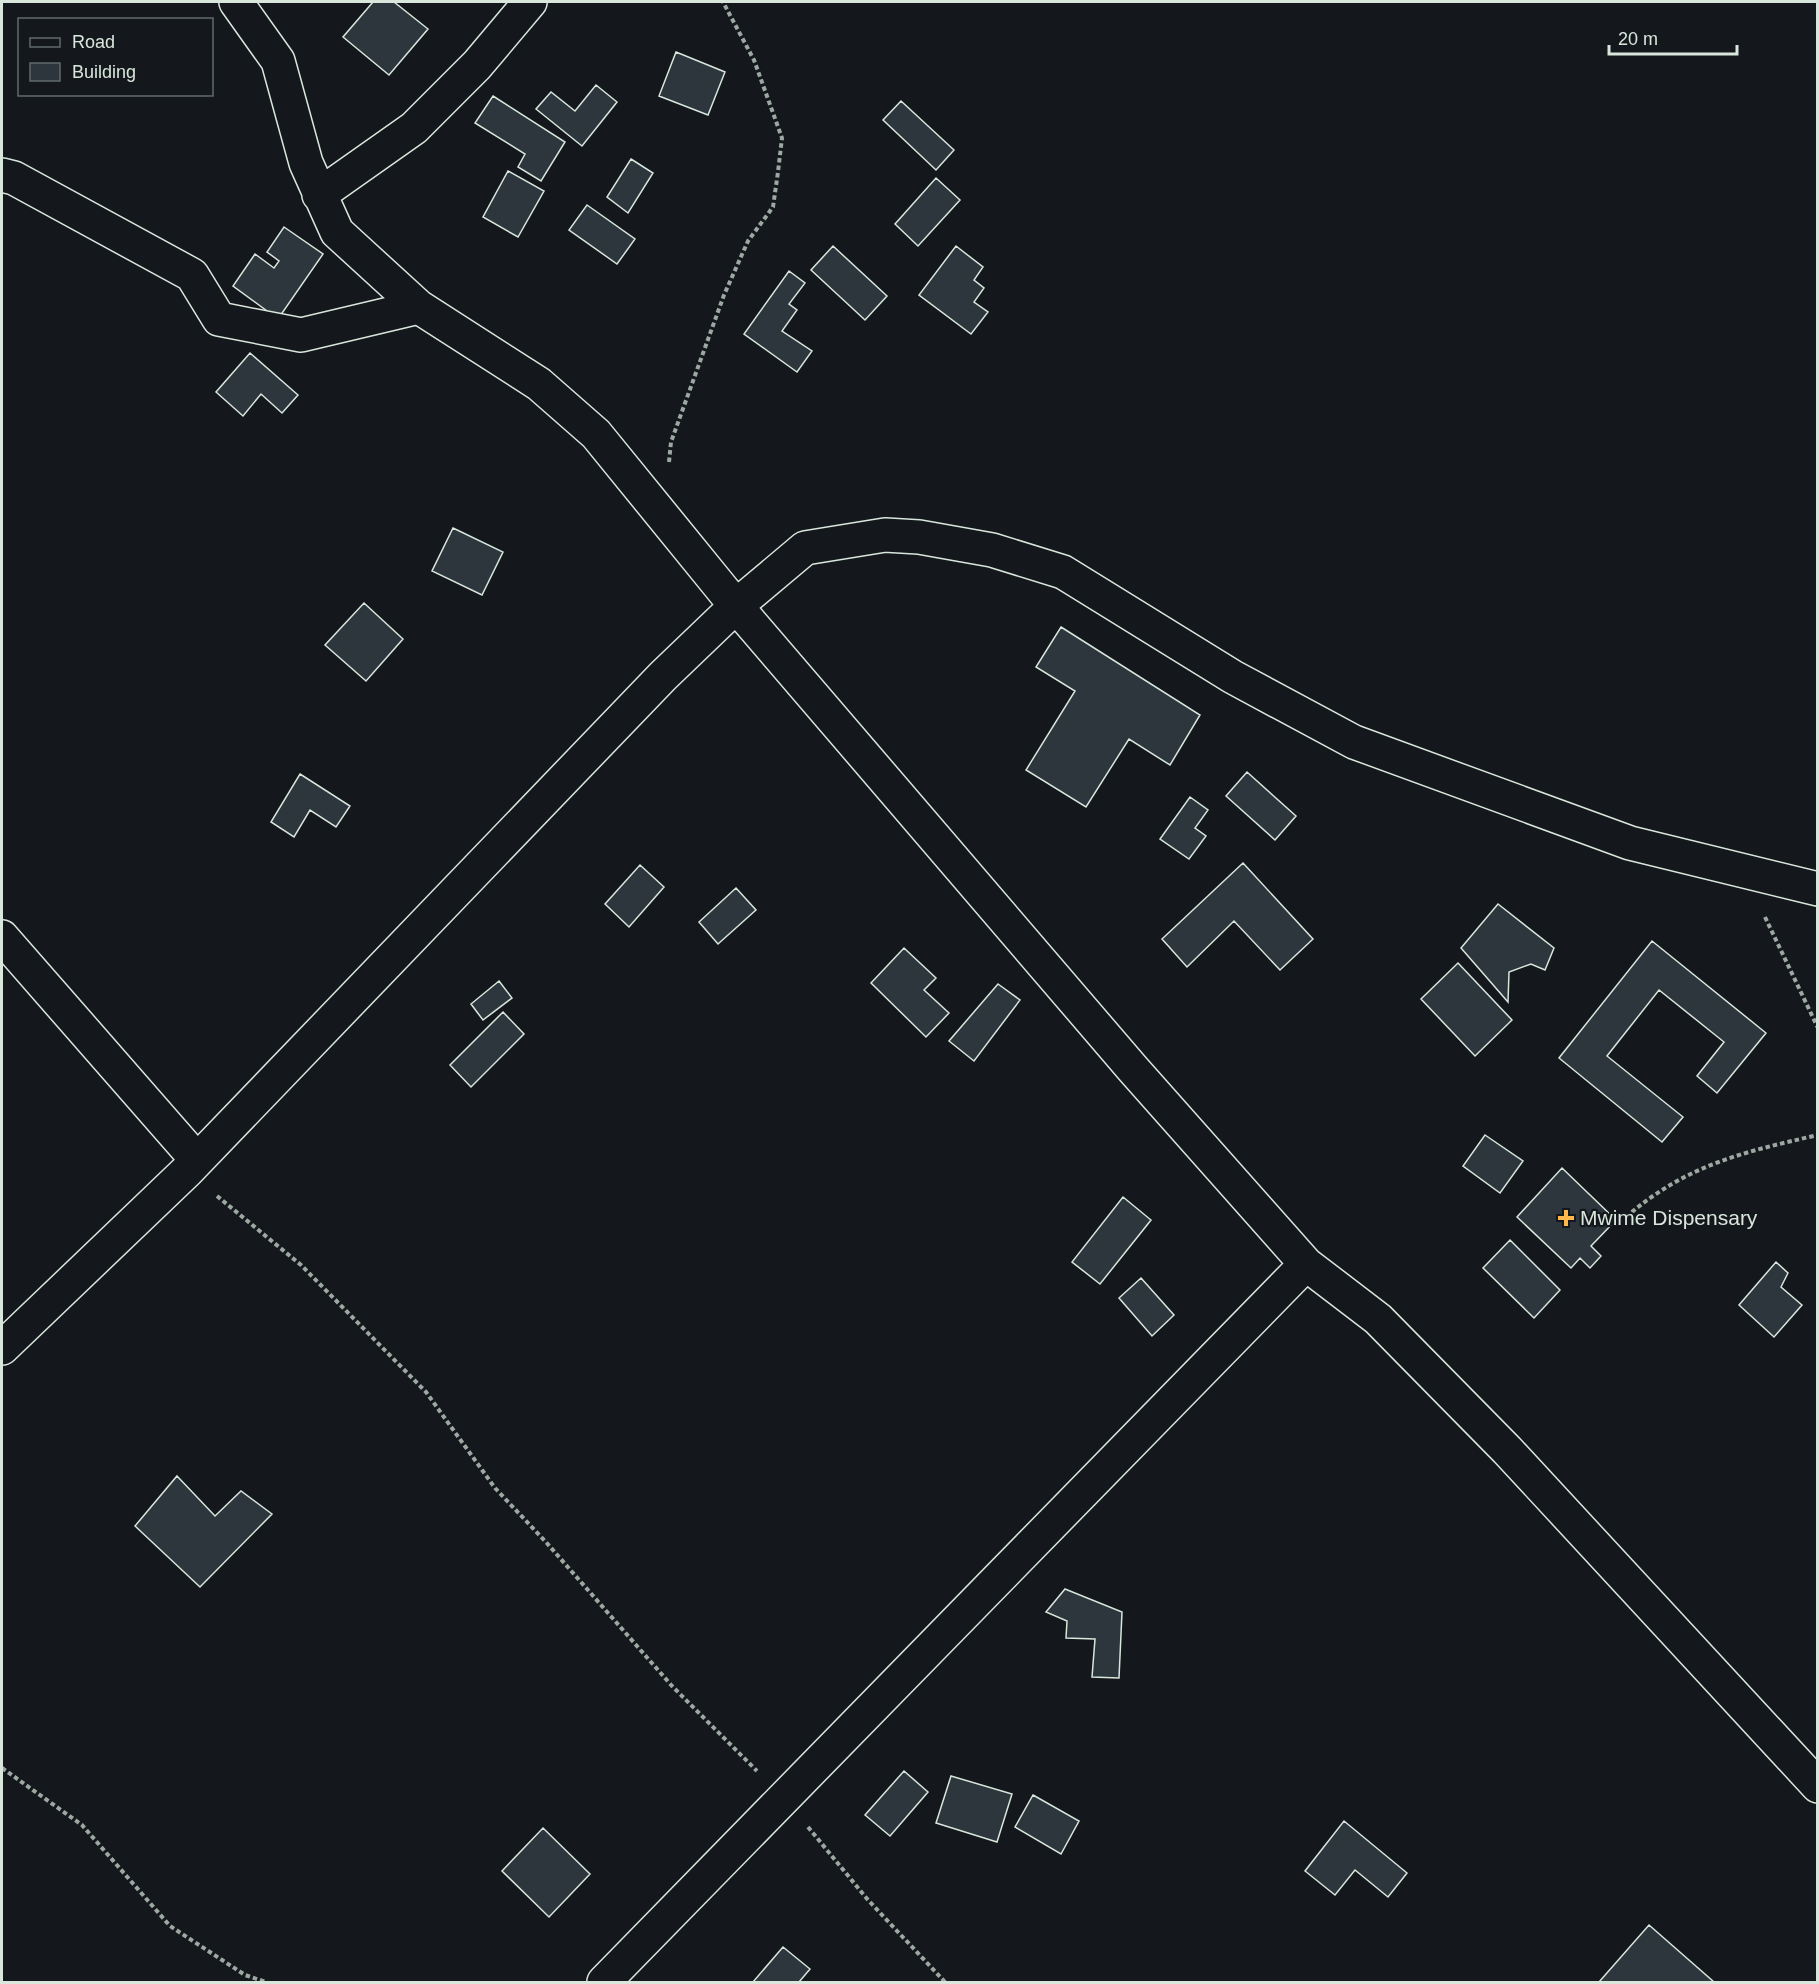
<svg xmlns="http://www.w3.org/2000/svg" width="1819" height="1984" viewBox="0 0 1819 1984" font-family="Arial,sans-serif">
  <rect width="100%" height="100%" fill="#14181c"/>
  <path fill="#2c363c" stroke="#d8e6dc" stroke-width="1.5" d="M373 2H394L428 29 389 75 343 37Z
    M676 52 725 72 708 115 659 96Z
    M596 85 617 102 582 146 536 109 551 92 575 111Z
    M493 96 565 142 541 181 518 167 525 154 475 123Z
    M901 101 954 150 936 170 883 120Z
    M631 159 653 173 628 213 607 197Z
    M508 171 544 191 518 237 483 217Z
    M936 178 960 200 918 246 895 224Z
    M587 205 635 239 617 264 569 230Z
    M284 227 323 254 278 319 233 286 255 254 274 268 279 261 267 252Z
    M833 246 887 296 865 320 811 270Z
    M956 246 983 267 974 280 984 288 974 302 988 312 971 334 919 295Z
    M789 271 805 283 789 304 797 310 782 331 812 351 797 372 744 334Z
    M250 353 298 395 282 413 261 394 243 416 216 392Z
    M453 528 503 552 482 595 432 571Z
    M364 603 403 639 366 681 325 645Z
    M1061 627 1200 715 1170 765 1129 739 1086 807 1026 770 1075 691 1036 667Z
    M1247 772 1296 816 1275 840 1226 796Z
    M300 774 350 806 336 827 310 810 294 837 271 822Z
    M1190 797 1208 810 1195 828 1206 836 1189 859 1160 839Z
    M1243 863 1313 939 1280 970 1234 921 1187 967 1162 939Z
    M640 865 664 887 629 927 605 904Z
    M736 888 756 910 718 944 699 922Z
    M1498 904 1554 948 1545 970 1531 964 1509 972 1508 1002 1461 948Z
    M1652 941 1766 1033 1717 1093 1697 1076 1724 1042 1659 990 1607 1056 1683 1117 1662 1142 1559 1058Z
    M904 948 936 978 924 990 949 1013 926 1037 871 983Z
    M1458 963 1512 1020 1475 1056 1421 999Z
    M499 981 512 998 483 1020 471 1004Z
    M998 984 1020 1000 974 1061 949 1041Z
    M503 1012 524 1034 471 1087 450 1065Z
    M1485 1135 1523 1161 1500 1193 1463 1166Z
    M1562 1168 1616 1220 1591 1246 1601 1256 1590 1268 1580 1258 1571 1268 1517 1217Z
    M1123 1197 1151 1220 1100 1284 1072 1262Z
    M1510 1240 1560 1290 1534 1318 1483 1268Z
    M1776 1262 1788 1273 1781 1287 1802 1305 1774 1337 1739 1305Z
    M1141 1278 1174 1315 1152 1336 1119 1298Z
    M177 1476 215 1516 241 1491 272 1514 200 1587 135 1526Z
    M1065 1589 1122 1612 1119 1678 1092 1677 1095 1639 1066 1638 1067 1621 1046 1612Z
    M904 1771 928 1792 890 1836 865 1815Z
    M951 1776 1012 1794 997 1842 936 1823Z
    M1033 1795 1079 1821 1061 1854 1015 1827Z
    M1344 1821 1407 1873 1388 1897 1355 1870 1335 1895 1305 1871Z
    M543 1828 590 1874 549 1917 502 1871Z
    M1649 1925 1714 1982H1599Z
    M783 1947 810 1969 799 1982H753Z"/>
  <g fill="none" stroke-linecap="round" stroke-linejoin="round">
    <g stroke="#d8e6dc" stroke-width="36">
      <path id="street" d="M236 2 278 61 306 163 337 232 419 307 539 384 596 434 736 606 1133 1069 1306 1264 1378 1319 1507 1450 1818 1786
        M2 175 14 178 192 275 219 319 301 335 419 307
        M319 195 414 128 477 65 530 2
        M2 937 197 1160
        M2 1348 187 1171 663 676 736 606 805 548 885 535 919 537 992 550 1063 572 1233 677 1354 742 1630 843 1818 889
        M604 1982 1306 1264"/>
    </g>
    <path stroke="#9da8a2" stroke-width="4" stroke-dasharray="4.5 3" stroke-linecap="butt" d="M669 462 671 442 724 295 748 241 773 207 778 172 782 138 754 60 723 2
      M1765 917 1818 1028
      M217 1196 301 1265 426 1392 495 1488 545 1541 672 1686 757 1771
      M1626 1217C1686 1165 1743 1152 1818 1135
      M2 1768 82 1825 170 1926 245 1975 266 1982
      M808 1827 868 1900 945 1982"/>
    <use href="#street" stroke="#14181c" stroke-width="33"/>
  </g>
  <path fill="#ffb74d" stroke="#14181c" stroke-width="2" d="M1563 1209h6v6h6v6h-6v6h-6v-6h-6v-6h6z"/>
  <g text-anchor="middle" stroke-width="4.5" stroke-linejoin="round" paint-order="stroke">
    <g font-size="21" fill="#d8e6dc" stroke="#14181c" text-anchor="start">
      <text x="1580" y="1225">Mwime Dispensary</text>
    </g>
  </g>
  <rect width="1819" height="1984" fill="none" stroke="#d8e6dc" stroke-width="6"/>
  <rect x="18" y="18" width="195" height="78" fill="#14181c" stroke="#626a69" stroke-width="1.5"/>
  <rect x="30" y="38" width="30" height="9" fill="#14181c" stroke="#626a69" stroke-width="1.5"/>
  <text x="72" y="48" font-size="18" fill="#d8e6dc">Road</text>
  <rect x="30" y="63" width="30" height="18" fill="#2c363c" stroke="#626a69" stroke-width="1.5"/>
  <text x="72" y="78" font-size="18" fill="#d8e6dc">Building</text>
  <path d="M1609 45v9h128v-9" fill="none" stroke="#d8e6dc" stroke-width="3"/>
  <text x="1618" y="45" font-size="18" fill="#d8e6dc" stroke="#14181c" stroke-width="4.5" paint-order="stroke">20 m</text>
</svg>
